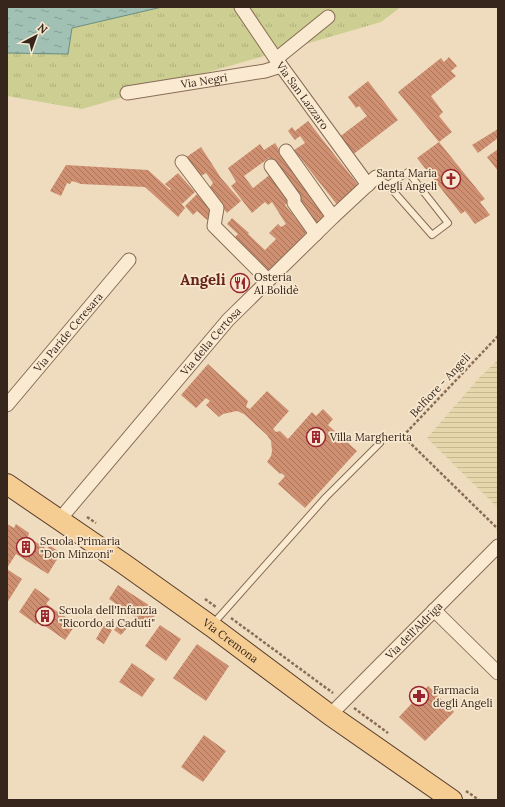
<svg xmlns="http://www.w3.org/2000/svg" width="505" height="807" viewBox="0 0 505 807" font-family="Lora,serif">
  <defs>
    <pattern id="farmland-rules" width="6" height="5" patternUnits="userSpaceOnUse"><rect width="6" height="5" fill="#e5d6ab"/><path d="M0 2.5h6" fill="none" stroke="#c5b893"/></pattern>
    <pattern id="park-tufts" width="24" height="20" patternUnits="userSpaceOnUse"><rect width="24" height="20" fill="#ccce92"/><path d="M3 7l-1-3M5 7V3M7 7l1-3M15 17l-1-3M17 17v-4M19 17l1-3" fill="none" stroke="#b0b17d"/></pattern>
    <pattern id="water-ripples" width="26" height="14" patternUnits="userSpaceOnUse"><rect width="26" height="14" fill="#a2c1b5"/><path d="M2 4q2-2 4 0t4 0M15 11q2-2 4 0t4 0" fill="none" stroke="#859d92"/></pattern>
    <pattern id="building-back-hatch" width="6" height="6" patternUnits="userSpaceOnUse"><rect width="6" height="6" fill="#cf9072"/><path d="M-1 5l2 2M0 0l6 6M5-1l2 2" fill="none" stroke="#a9755d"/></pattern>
  </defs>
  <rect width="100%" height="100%" fill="#efdcbe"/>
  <path fill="url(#farmland-rules)" d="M498 360V508L427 438 479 378Z"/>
  <path fill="url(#park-tufts)" d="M7 7H401L381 22 82 109 7 96Z"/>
  <path fill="url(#water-ripples)" stroke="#698f82" d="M7 7H162L72 28 68 54 7 53Z"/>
  <path fill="url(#building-back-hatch)" d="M449 57 457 66 451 71 456 76 431 96 443 112 439 116 452 132 439 142 485 199 480 202 490 215 475 224 465 211 461 214 417 158 439 142 398 92 441 58 444 62Z
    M368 81 398 120 351 156 338 138 367 116 359 106 356 108 348 97Z
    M308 121 359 186 338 206 294 150 305 143 300 136 295 140 288 131 292 127 295 131Z
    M498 129V138L478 153 472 145Z
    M275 143 297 178 326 214 316 224 269 158 244 176 253 188 272 173 292 199 285 205 307 232 268 275 234 238 238 234 227 224 232 218 249 233 248 234 265 250 276 239 269 233 278 224 281 227 286 224 272 202 268 205 265 202 252 213 231 186 236 182 228 168 260 144 264 150Z
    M201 147 221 178 241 201 227 213 208 190 213 183 206 173 198 178 185 158Z
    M498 149V171L487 157Z
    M66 165 148 170 170 190 171 189 165 184 178 173 195 192 182 204 178 200 185 208 178 217 145 187 81 184 72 181 70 184 67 183 61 196 50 191Z
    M197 194 214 213 207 220 197 211 193 215 185 206Z
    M208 364 248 401 246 407 250 409 267 391 289 411 273 429 276 432 280 431 288 439 312 412 316 416 323 409 333 419 328 425 357 451 305 508 278 484 285 476 281 473 280 474 267 462 271 456 272 451 271 441 267 435 244 414 237 411 223 414 219 417 206 405 210 401 206 398 196 408 181 395Z
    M7 524 14 528 16 524 29 533 28 537 47 549 49 545 61 553 48 574 16 554 7 568Z
    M7 569 22 579 7 603Z
    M118 585 158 611 148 626 109 599Z
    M35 588 50 599 46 604 76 624 65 640 38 621 36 624 19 612Z
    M120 622 127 628 121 635 114 630Z
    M104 625 112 630 104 644 96 639Z
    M160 625 181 639 166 661 145 646Z
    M197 644 229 666 206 701 173 678Z
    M132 663 155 679 142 697 119 682Z
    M428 686 454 712 425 741 399 717Z
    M204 735 226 751 203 782 181 767Z"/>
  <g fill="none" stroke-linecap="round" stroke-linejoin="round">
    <g stroke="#886c56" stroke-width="8">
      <path id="lane" d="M376 177 388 185 408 172 448 223 432 235 388 185
        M212 625 326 497 380 443"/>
    </g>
    <g stroke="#886c56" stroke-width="15">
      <g id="street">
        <path d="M241 7 276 59"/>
        <path id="s1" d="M328 17 276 59 368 185"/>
        <path id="s2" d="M127 93 265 71 281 66"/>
        <path d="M286 151 333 217"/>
        <path d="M182 162 217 208 214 226 268 280"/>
        <path d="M271 166 294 198V203L316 234"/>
        <path id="s3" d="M7 405 129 260"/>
        <path id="s4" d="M60 519 228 320 333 217 376 177"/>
        <path d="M434 610 498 673"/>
        <path id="s5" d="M330 715 498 546"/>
      </g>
    </g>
    <g stroke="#563b2b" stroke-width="22">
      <g id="primary">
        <path id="s6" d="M7 484 124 564 211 626 330 715 452 800"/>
      </g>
    </g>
    <path stroke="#886c56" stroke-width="2.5" stroke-dasharray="3 2" stroke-linecap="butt" d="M498 336 403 436 498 529
      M87 517 96 523
      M205 599 216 607
      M231 618 333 693
      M354 708 388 733
      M466 791 479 800"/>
    <use href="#lane" stroke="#faead1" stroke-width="6"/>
    <use href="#street" stroke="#faead1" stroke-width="13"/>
    <use href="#primary" stroke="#f5cd93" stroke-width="20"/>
  </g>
  <defs>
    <g id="church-ring" transform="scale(1)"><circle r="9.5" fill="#f7e7ce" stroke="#9a2430" stroke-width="1.5"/><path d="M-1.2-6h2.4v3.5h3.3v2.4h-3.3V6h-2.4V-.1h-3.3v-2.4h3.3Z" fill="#9a2430"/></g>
    <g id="restaurant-ring" transform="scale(1)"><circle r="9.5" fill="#f7e7ce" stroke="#9a2430" stroke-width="1.5"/><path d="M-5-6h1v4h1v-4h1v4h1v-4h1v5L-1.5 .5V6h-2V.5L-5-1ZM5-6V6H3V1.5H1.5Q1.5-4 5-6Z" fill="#9a2430"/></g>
    <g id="building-ring" transform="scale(1)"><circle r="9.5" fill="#f7e7ce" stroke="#9a2430" stroke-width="1.5"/><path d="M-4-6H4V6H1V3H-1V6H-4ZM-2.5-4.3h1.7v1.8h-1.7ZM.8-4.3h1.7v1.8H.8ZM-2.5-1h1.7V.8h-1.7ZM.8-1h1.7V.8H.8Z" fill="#9a2430"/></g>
    <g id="pharmacy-ring" transform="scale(1)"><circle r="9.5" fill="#f7e7ce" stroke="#9a2430" stroke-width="1.5"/><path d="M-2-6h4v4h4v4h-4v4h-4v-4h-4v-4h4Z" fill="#9a2430"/></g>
  </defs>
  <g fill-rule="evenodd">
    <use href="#church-ring" x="451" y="179"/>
    <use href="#restaurant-ring" x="240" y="283"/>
    <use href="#building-ring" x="316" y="437"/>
    <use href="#building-ring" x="26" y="547"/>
    <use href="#building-ring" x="45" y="616"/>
    <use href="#pharmacy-ring" x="419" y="696"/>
  </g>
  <g text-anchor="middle" stroke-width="3.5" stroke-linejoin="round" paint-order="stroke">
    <g font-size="11" fill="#37261b" stroke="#f7e7ce">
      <text dy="4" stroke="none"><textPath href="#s2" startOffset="78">Via Negri</textPath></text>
      <text dy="4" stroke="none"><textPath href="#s1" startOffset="112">Via San Lazzaro</textPath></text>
      <text dy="4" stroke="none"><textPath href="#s3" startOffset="95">Via Paride Ceresara</textPath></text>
      <text dy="4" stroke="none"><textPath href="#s4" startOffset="233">Via della Certosa</textPath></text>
      <text transform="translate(440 385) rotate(-47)" y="4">Belfiore - Angeli</text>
      <text dy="4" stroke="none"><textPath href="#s5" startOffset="119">Via dell'Aldriga</textPath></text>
      <text dy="4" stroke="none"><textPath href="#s6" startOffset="273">Via Cremona</textPath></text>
    </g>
    <g font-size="11" fill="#37261b" stroke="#f7e7ce" text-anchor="start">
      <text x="437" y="177" text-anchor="end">Santa Maria<tspan x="437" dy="13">degli Angeli</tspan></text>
      <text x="254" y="281">Osteria<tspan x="254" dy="13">Al Bolidè</tspan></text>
      <text x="330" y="441">Villa Margherita</text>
      <text x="40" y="545">Scuola Primaria<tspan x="40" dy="13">"Don Minzoni"</tspan></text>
      <text x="59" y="614">Scuola dell'Infanzia<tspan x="59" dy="13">"Ricordo ai Caduti"</tspan></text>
      <text x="433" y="694">Farmacia<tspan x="433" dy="13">degli Angeli</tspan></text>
    </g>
    <g font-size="15" font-weight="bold" fill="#652219" stroke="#f7e7ce">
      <text x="203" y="285">Angeli</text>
    </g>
  </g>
  <rect width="505" height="807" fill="none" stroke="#37261b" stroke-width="16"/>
  <g transform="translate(36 36) rotate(41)" stroke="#f7e7ce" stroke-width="3" paint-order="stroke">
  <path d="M0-3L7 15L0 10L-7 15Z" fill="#37261b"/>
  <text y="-6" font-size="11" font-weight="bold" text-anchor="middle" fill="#37261b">N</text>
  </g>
</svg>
